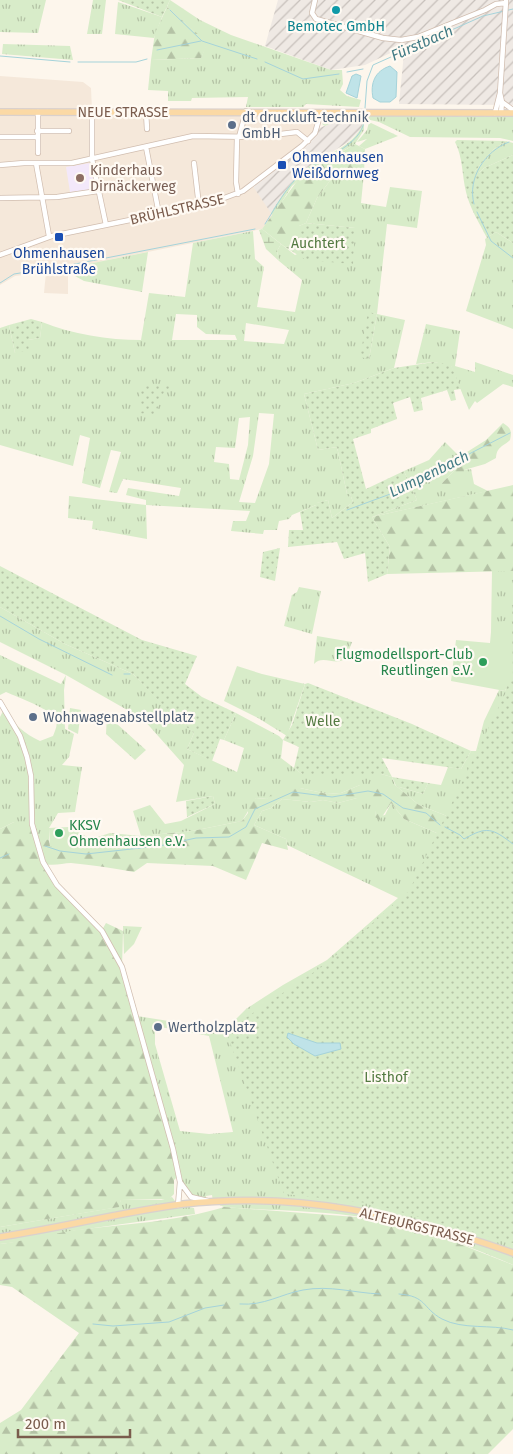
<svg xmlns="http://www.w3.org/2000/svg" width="513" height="1454" viewBox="0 0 513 1454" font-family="'Fira Sans',sans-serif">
  <defs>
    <pattern id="industrial-furrows" width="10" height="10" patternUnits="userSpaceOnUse" patternTransform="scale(1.25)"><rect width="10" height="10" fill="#efe9e4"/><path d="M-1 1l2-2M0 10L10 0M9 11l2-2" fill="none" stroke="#c7c0bb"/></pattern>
    <pattern id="grass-tufts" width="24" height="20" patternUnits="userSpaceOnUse" patternTransform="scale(1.25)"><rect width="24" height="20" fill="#d8ecc9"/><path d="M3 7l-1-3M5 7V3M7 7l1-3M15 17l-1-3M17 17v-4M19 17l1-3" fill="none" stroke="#b4c2a5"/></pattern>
    <pattern id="forest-firs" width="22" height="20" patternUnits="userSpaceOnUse" patternTransform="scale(1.25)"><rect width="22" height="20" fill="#d8ecc9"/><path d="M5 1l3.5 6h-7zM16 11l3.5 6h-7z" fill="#b4c2a5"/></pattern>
    <pattern id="wetland-marsh" width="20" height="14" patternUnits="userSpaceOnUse" patternTransform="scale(1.25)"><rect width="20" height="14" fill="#d8ecc9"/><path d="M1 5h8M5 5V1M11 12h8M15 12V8" fill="none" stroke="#b4c2a5"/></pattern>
    <pattern id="park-dots" width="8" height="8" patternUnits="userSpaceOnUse" patternTransform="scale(1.25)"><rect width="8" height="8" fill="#d8ecc9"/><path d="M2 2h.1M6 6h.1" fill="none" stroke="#b4c2a5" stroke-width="1.8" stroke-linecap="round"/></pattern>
  </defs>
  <rect width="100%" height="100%" fill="#fdf6ec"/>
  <path fill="#f5e8da" d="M0 76 83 82 91 88 92 111 321 112 317 129 271 213 273 216 262 229 68 268V294L44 293 46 272 15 276 0 285Z"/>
  <path fill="url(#industrial-furrows)" d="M278 0H513V105L399 104 404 53 399 49 365 65 331 70 265 46Z
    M342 119H364L362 128 348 142 307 168 286 190 271 213 252 185 317 129Z"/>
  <path fill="#f3e8fa" d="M90 163 95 189 70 192 66 167Z"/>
  <path fill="url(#grass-tufts)" fill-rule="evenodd" d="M0 0H46L38 33 0 32Z
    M93 0H106L102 34H87Z
    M170 0 200 20 231 35 331 70H342L343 84 340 90 347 96 361 100 359 107 306 104 303 107H246L248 97 192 98 191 101H168V91L148 90 151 60 201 58 207 43 167 7Z
    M118 2 162 17 154 38 115 34Z
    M3 44 70 46 73 60 2 54Z
    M513 115V141L500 138 410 137 379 122 357 117 342 118 325 126 322 124 328 118 335 116Z
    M364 120V130L355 144 310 170 292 186 273 216 271 213C281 197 291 180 307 168 326 154 358 145 364 120Z
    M369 122 398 136 365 149 359 146 367 139 357 142 367 130Z
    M506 141 513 143V155L484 168 478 174 475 171 494 149Z
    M347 168 364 173 361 203 386 207 390 187 422 191 417 228 387 224 377 314 405 320 394 368 354 383 304 394 318 450 337 447 347 494H350L353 502 332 518 328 500 317 503 316 505 292 515 289 519 279 521 277 530H264L263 534 231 531 233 521H246L250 511 146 505 147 539 92 529 93 521 68 518 69 496 146 505V500L126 495 128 488 179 496 181 488 123 479 117 493 109 492 121 452 111 450 100 488 82 483 90 438 80 435 73 466 0 445V328L9 325 15 353 28 340 40 338 42 322C72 334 108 340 141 340L149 293 185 297 193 243 253 231 255 259 264 267 257 307 295 312 302 280 279 261 277 251 281 244 295 255 355 228 306 223 317 198 329 182ZM368 313 377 314 369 359ZM176 314 197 315V327L206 334 235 335 237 340H172ZM246 323 289 330 284 344 244 341ZM259 413 274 414 269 464 255 503 239 502 253 456ZM250 417 248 445 239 480 230 479 229 464 214 462 216 447 235 448 239 418Z
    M496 232 513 243V329L466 311 486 245 485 239Z
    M148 252 142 292 84 281 75 276 68 268Z
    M426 324 460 331 455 366 475 372V362L513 375V387L503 384 477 403 475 401 469 410 451 366 434 362 416 364Z
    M445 442 459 456 456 459V469L442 483 464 470 471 469 474 484 488 491 372 517 417 500 404 471 429 460Z
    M492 570 513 571V645L503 633 491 632Z
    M299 587 321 591 312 634 284 626 292 595 297 592Z
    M0 607 65 644 133 674 174 716 194 733 187 749 237 772 244 748 224 740 236 713 279 736 283 740 281 758 302 774H381L392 777 395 785H360L341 793 327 794 300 788 267 799 256 798 242 821 192 831 141 836 133 811 150 805 165 824 181 821 215 804 213 796 176 802 184 765 143 719 66 675 64 690 65 729 74 734 69 757 62 765 82 767 75 812 58 813 49 828V839L37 845 14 822 0 829V717L4 709C13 724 25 734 40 741L53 736C55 731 58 725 56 720 52 709 17 697 6 692L0 695V655L61 684 66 675 0 642Z
    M317 636 352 642 346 658C336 667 323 654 314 664Z
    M237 666 262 674 305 684 287 736 258 718 224 701Z
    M510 679 513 680 447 816 419 805 396 786 423 794 428 783 441 785 448 767 461 769 471 751H476L484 721 499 690 505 691Z
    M107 715 146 750 135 760 106 734Z
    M357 798H378L375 817 385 815 391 803 404 819 439 834 513 1048V1265C473 1247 411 1225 368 1218 321 1210 271 1211 224 1207L213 1202 212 1195 206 1196V1201L191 1197 180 1182 137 1016 225 1030 246 1009 283 985 327 960 398 898 287 845 286 839 254 825 262 811 271 808 282 799 311 802 323 800 338 803ZM155 1026 209 1036 233 1132 209 1134 180 1131 155 1044Z
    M123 926 142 927 134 944 124 954Z
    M172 1197 178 1205 194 1208 195 1214 72 1231 26 1241 0 1244V1227L118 1207 121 1200H161Z"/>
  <path fill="url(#forest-firs)" d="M167 7 208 43 201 58 151 60 155 33Z
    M355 144 365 149 364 173 347 168 329 182 317 198 306 223 299 226V236L294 246 285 247 262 229 300 177Z
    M503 423C511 428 512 431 510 440 503 447 497 446 496 458L485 464 464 470V483L440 490 442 483 456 469 454 464 456 459 486 440Z
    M513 485V571L387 574 390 547 372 517Z
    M380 784 395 785 419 805 447 816 439 834 404 819 391 803 380 820 375 817 377 798H357L338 803 323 800 311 802 282 799 271 808 262 811 254 825 286 839 288 850 262 843 246 880 213 866 147 863 134 872C113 868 92 865 71 863 62 863 52 867 43 863L57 885 102 930 106 923 123 931 122 967 179 1175 174 1180V1194L169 1199 121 1200 119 1207 0 1227V829L14 822 32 824 37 844 49 839 50 846H70L69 827 91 839 110 833 141 836 192 831 242 821 248 813V804L256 798 267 799 278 787 300 788 327 794 341 793 360 785Z
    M224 1207 369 1218 442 1237 513 1265V1429L488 1454H0V1423L21 1410 79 1333 12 1287 0 1285V1244C26 1241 50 1234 76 1230 124 1224 176 1222 224 1207Z"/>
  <path fill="url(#wetland-marsh)" d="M262 229 281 244 277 251 279 261 266 249 259 230Z"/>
  <path fill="url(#park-dots)" d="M118 0H170L162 17Z
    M457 140 506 141 494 149 475 171 479 173 484 168 513 155V243L496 232 487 238C479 222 470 209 466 192 462 176 463 157 455 142Z
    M306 223 355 228 353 264 306 260 285 247 294 246 299 236V226Z
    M368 312 377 314 369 359 360 357Z
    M31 319 42 322 40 338 28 340 29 350 15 353 9 325Z
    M434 362 451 365 461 389 454 390 456 400 451 401 447 390 421 398 423 410 414 412 410 397 393 403 397 419 371 429V433L353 439 366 489 404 471 417 500 372 517 390 547 387 574 368 582 365 553 344 559 337 542 288 547 289 530H303L300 512 316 505V503L328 500 332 518 353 502 350 494H347L337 447 318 450 304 394 354 383 394 368Z
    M140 385H175L164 392 155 415 139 413Z
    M280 548 275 581 260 577 263 552Z
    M0 566 142 640 197 656 185 684 202 697 236 713 224 740 220 739 212 761 187 749 194 733 174 717 133 674 65 644 0 607Z
    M513 604V1243L368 1203 284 1194 226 1031 326 964 409 891 506 692Z
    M308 683 412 724 471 751 461 769 382 758 392 777 428 783 423 794 396 786 392 777 381 774H302L294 768 299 747 283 740 292 725 305 684Z
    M213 796 215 804 187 817 186 801Z"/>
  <path fill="#d8ecc9" d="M503 621 512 622 513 680 510 679 505 691 451 681 456 640 490 643 491 632H503Z
    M70 708 81 710 78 734 68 729Z
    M69 827 70 847 50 846 49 828Z"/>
  <path fill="#bfe3e8" stroke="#a5d3da" d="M390 66 397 72 396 97 390 102H380L373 98C370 83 375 71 390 66Z
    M356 74 361 76 357 98 346 93 352 76Z
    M288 1033 317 1043H340L341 1049 315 1056 294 1044 287 1037Z"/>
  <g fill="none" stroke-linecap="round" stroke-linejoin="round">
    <path stroke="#a5d3da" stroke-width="1" d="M170 10 202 41 257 59
      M157 50 201 41
      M0 56 70 62
      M78 62H136L147 59
      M265 62 303 79 339 74
      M347 72 363 69
      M365 108 367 81 373 65 483 16 513 9
      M474 204C467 178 485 151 509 142
      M477 212 491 241 513 258
      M265 224C276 207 286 187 301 174 318 160 362 146 364 121
      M70 265 255 229
      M0 283 14 274 63 266
      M347 510 393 493 510 433
      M0 616 39 639 112 675
      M124 674H130
      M445 827 460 835 464 839C487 826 492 828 513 844
      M45 846 60 851 86 854 159 846 196 838 229 837 246 827 255 809 293 792 332 797 368 791 383 794 403 808 426 813 440 825
      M0 858 9 854
      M399 1294C427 1296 422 1308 442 1319 463 1330 491 1324 513 1330
      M240 1304C264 1306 281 1294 303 1290 330 1285 354 1293 380 1294
      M93 1324 113 1326 169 1322 205 1308 224 1305"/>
    <g stroke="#d1beb0" stroke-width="6">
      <path id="minor" d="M315 0 312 13 316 19 383 38 401 40 418 37 485 10 496 4 506 3
        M500 93 502 102 501 113
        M502 102 513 110
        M38 112V153
        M92 112V159L106 225
        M146 112 147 129
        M495 113 500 93 506 1
        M37 131H69
        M0 137H37
        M237 137 236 182 238 194
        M239 137 246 111
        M146 147 159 214
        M36 163 49 236
        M194 163 199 206
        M0 165 24 163H72L193 136 256 137 297 132 308 141
        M0 198 57 197 98 191
        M0 255 52 236 208 204 243 191 302 146 315 133 321 112
        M0 702 20 736 27 757 31 776 32 824 43 862 57 885 102 931 122 967 173 1149 180 1182 178 1205
        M180 1182 191 1197 208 1201"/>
    </g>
    <g stroke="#dad1cd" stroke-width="8">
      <path id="major" d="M0 112 513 113
        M0 1237C61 1228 121 1212 183 1204 295 1191 407 1215 513 1253"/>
    </g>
    <use href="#minor" stroke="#fff" stroke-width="4.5"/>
    <use href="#major" stroke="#fbd9a5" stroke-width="5.5"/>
  </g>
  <circle fill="#0f9aa8" stroke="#fffaf3" stroke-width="2" cx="336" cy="10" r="5"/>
  <g fill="#5c6f8a" stroke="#fffaf3" stroke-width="2">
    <circle cx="232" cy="125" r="5"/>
    <circle cx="33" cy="717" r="5"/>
    <circle cx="158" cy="1027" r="5"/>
  </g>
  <g fill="#1a4fb4" stroke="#fffaf3" stroke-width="2">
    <rect x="277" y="160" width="10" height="10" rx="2.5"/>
    <rect x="54" y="232" width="10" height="10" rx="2.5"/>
  </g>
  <circle fill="#8d6e63" stroke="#fffaf3" stroke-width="2" cx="80" cy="178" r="5"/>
  <g fill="#2e9e5b" stroke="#fffaf3" stroke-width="2">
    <circle cx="483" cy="662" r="5"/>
    <circle cx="59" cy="833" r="5"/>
  </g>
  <g text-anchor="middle" stroke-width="4.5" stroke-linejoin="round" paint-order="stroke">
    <g font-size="14" fill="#0d838f" stroke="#fffaf3">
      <text x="336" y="31">Bemotec GmbH</text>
    </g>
    <g font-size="14" fill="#7a5c4d" stroke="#fffaf3">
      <text x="123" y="117">NEUE STRASSE</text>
      <text transform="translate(177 209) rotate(-13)" y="5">BRÜHLSTRASSE</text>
      <text transform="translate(417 1226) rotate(14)" y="5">ALTEBURGSTRASSE</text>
    </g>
    <g font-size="14" fill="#4e5e75" stroke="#fffaf3" text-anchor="start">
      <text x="242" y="122">dt druckluft-technik<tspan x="242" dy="16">GmbH</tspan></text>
      <text x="43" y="722">Wohnwagenabstellplatz</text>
      <text x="168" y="1032">Wertholzplatz</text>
    </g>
    <g font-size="14" fill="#164399" stroke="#fffaf3" text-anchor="start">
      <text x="292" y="162">Ohmenhausen<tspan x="292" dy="16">Weißdornweg</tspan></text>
      <text x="59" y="258" text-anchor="middle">Ohmenhausen<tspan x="59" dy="16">Brühlstraße</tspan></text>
    </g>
    <g font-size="14" fill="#785e54" stroke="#fffaf3" text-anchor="start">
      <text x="90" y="175">Kinderhaus<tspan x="90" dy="16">Dirnäckerweg</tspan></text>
    </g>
    <g font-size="14" fill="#537a41" stroke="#fffaf3">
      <text x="318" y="248">Auchtert</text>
      <text x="323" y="726">Welle</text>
      <text x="386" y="1082">Listhof</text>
    </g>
    <g font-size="14" fill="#27864d" stroke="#fffaf3" text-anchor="end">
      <text x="473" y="659">Flugmodellsport-Club<tspan x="473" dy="16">Reutlingen e.V.</tspan></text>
      <text x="69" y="830" text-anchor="start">KKSV<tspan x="69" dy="16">Ohmenhausen e.V.</tspan></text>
    </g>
    <g font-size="15" font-style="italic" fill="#437c86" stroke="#fffaf3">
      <text transform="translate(422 43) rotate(-24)" y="5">Fürstbach</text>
      <text transform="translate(429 474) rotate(-26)" y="5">Lumpenbach</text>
    </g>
  </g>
  <path d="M18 1429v8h112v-8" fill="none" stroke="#7a5c4d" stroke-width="2.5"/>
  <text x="25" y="1429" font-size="15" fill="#7a5c4d" stroke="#fffaf3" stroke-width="4" paint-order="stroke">200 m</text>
</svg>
